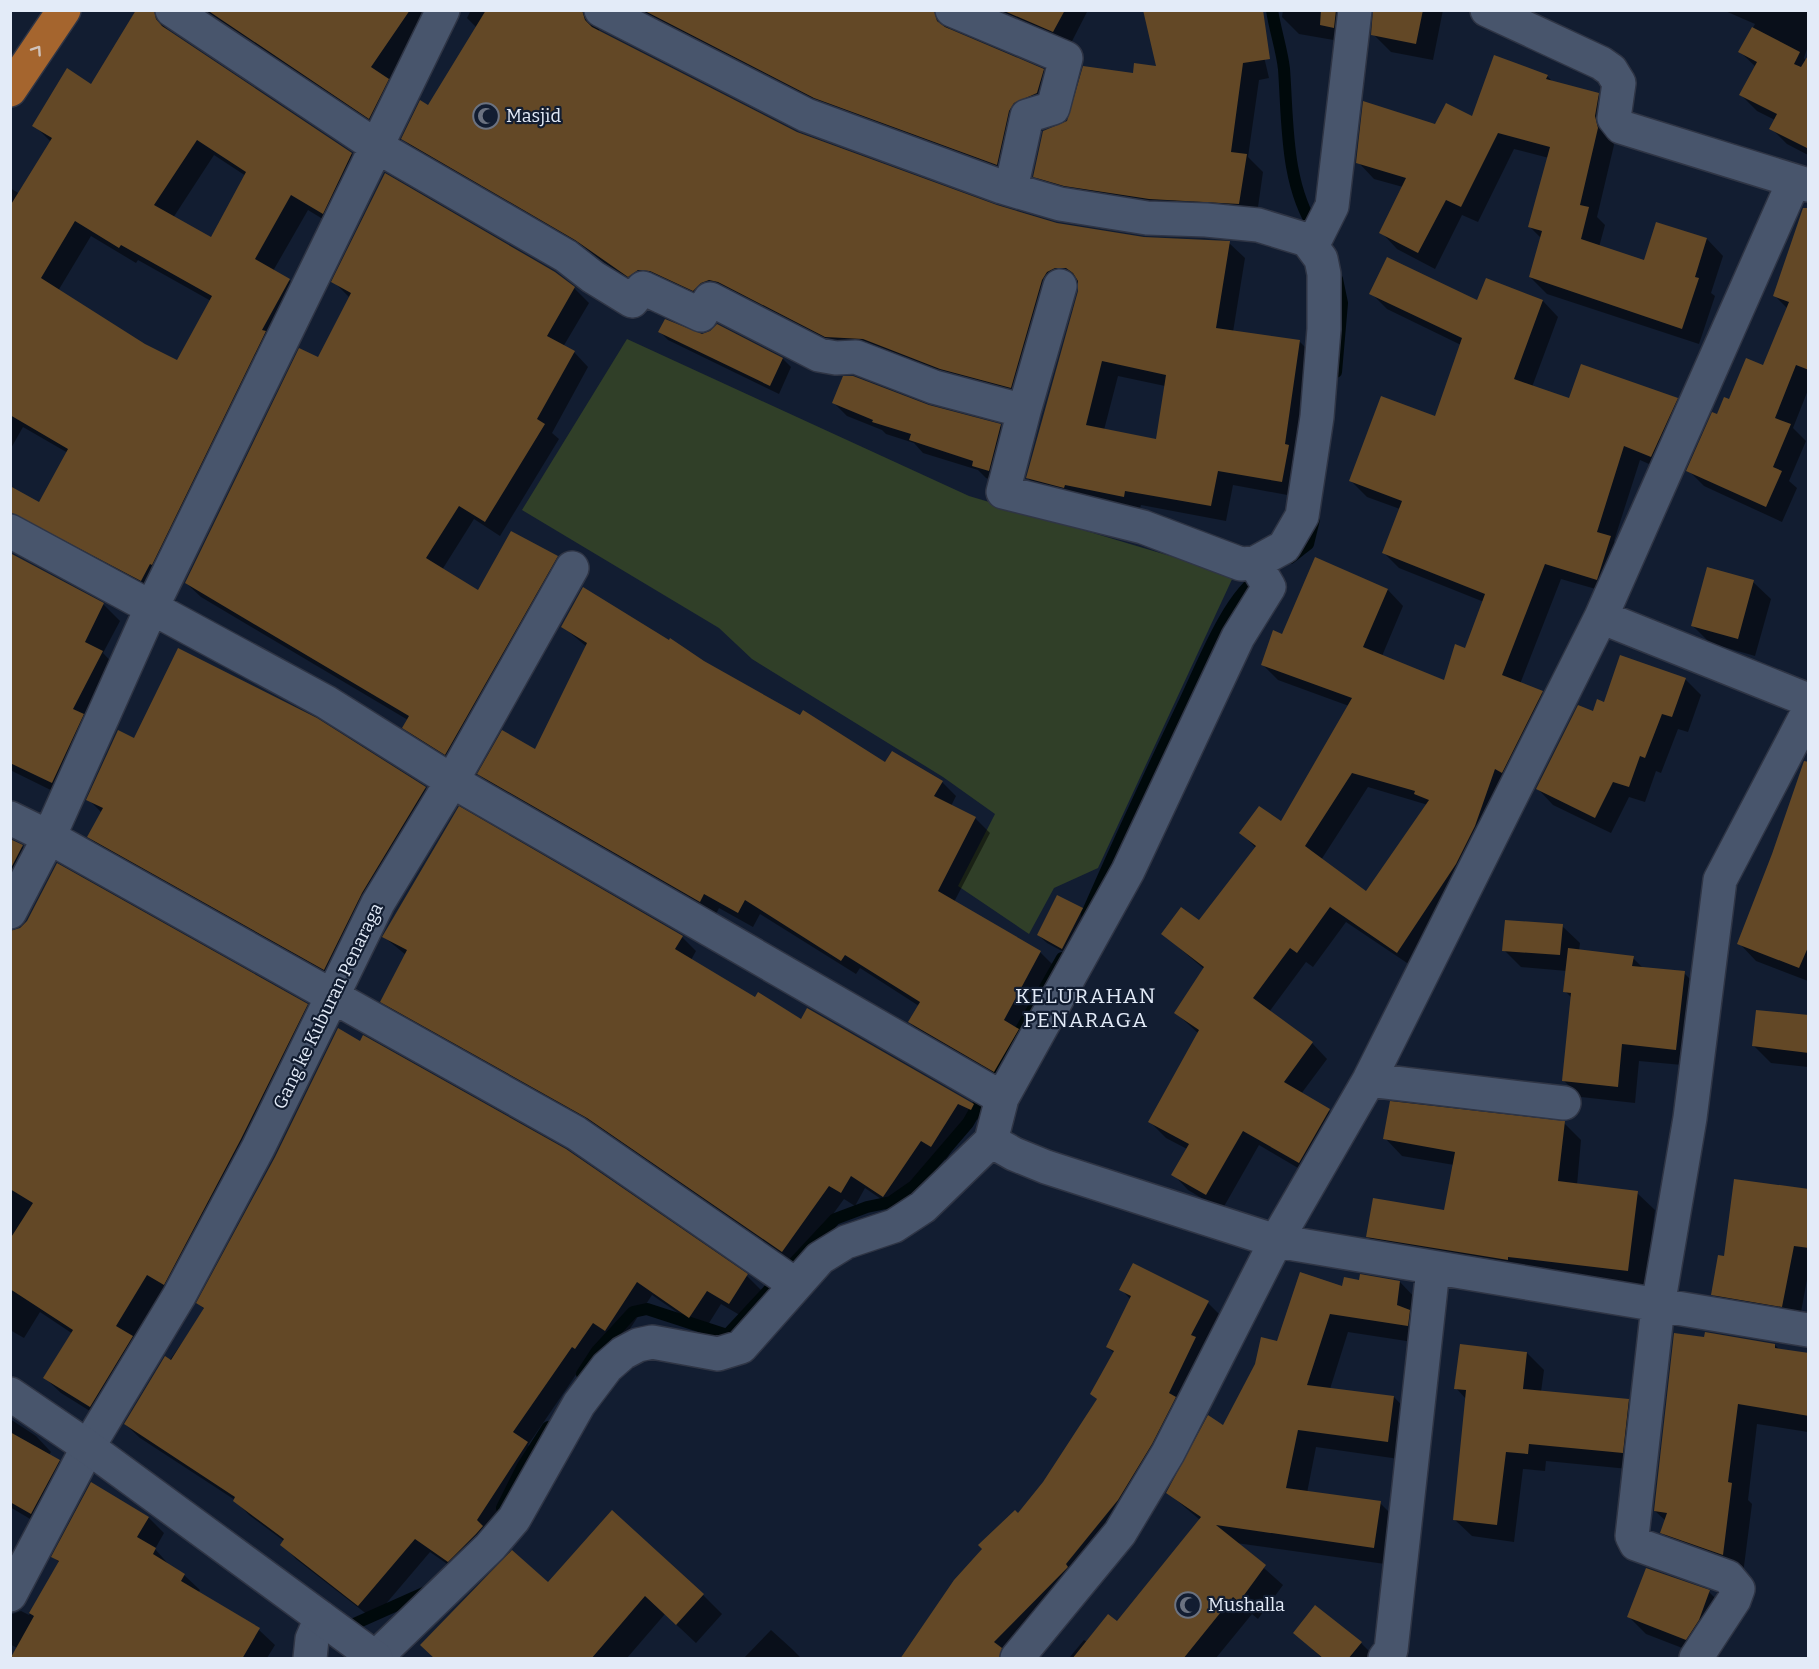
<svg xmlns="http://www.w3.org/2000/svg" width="1819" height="1669" viewBox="0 0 1819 1669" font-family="Bitter,serif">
  <rect width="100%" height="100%" fill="#121d31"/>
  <path fill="#303f28" d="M627 339 969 496 1234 575 1098 868 1054 888 1029 934 958 886 995 814 943 777 752 659 719 628 522 510Z"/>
  <path fill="#0007" fill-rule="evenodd" d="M200 10H419L430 21 389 81 404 96 386 134Z
    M471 10H606L599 18V32L797 133 995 206 1057 224 1144 238 1229 243 1245 258 1233 332 1299 341 1315 357 1298 497 1233 485 1226 521 1141 505 1139 512 1043 494 1028 478 1080 291V283H1071L1027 403 645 291 593 255 419 154 403 139 429 108 477 28 467 18ZM1118 376 1165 386 1157 441 1104 430Z
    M631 10H957L950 19 949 29 1043 70 1059 86 1029 118 1013 180 831 113Z
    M982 10H1088L1069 47Z
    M1253 10 1269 78 1259 80 1248 157 1263 172 1256 221 1051 193 1035 176 1068 122 1134 74 1158 68Z
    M1283 10H1364L1351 43 1299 34 1282 17Z
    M1374 10H1443L1433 60 1391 52 1374 35Z
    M1723 10H1808V46L1804 58 1808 63V155L1787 144 1771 128 1775 120 1757 111 1741 95 1756 67 1740 52 1755 24Z
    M153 13 172 35 352 154 368 170 339 229 308 210 273 271 289 280 305 296 158 596 10 538V488L39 504 68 453 23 427 10 450V188L20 194 51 142 34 125 92 86ZM214 155 246 176 211 239 173 218ZM91 236 136 263 138 260 211 301 177 362 144 346 58 291Z
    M1547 76 1553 82 1598 95 1614 112 1611 133 1614 145 1597 217 1605 225 1599 247 1645 262 1657 224 1707 239 1723 256 1711 293 1715 296 1699 344 1547 294 1530 277 1541 238 1530 227 1549 158 1514 149 1478 222 1462 215 1435 269 1397 249 1381 232 1403 187 1374 179 1358 162 1436 126 1473 118Z
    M1808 268V390L1793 428 1806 441 1789 481 1797 488 1782 522 1704 486 1688 470 1718 416 1764 367 1788 309 1775 296Z
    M333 281 574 288 589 303 563 347 574 352 588 367 552 433 559 439 500 536 474 519 442 570 479 592 557 558 571 572 460 768 419 742 404 727 408 720 201 597 186 583 319 359 350 298Z
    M1371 293 1478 302 1543 301 1558 317 1532 387 1570 400 1677 399 1692 415 1667 472 1640 460 1614 541 1626 553 1613 594 1561 579 1520 684 1542 693 1557 708 1413 967 1346 922 1313 967 1306 962 1269 1012 1312 1043 1327 1059 1301 1094 1329 1111 1345 1126 1315 1178 1259 1145 1222 1210 1188 1190 1173 1174 1187 1149 1166 1138 1150 1122 1199 1034 1176 1013 1204 969 1163 934 1199 922 1256 848 1241 833 1281 823 1349 706 1278 680 1263 665 1283 635 1316 559 1388 590 1403 606 1382 656 1445 682 1466 649 1484 602 1399 568 1383 552 1400 509 1367 497 1351 481 1436 418 1461 345 1387 309ZM1368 787 1428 805 1366 893 1321 860Z
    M718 326 783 359 791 367 779 394 668 340 660 332 702 335 711 332Z
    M834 403 929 407 1000 426 1013 438 1002 483 986 478 978 470 923 453 914 443 886 434 882 430 847 416Z
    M10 554 104 605 120 621 103 653 118 669 69 799 10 770Z
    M1753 582 1771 599 1755 656 1710 643 1692 625Z
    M562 626 704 662 886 764 942 782 956 796 951 806 975 818 990 833 954 902 1040 952 1055 967 1020 1032 1009 1085 924 1036 909 1022 919 1006 860 968 856 974 760 914 753 927 719 908 715 916 494 789 479 774 535 751 587 647Z
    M1685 679 1701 695 1688 732 1678 729 1661 773 1656 771 1645 802 1629 797 1611 833 1553 805 1538 789 1594 713 1605 704Z
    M316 720 425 788 440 803 339 984 104 851 89 837 102 813 88 799 135 740Z
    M1808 791V981L1756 961 1739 943Z
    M10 841 23 847 38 862 10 915Z
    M1082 909 1090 917 1071 956 1047 943 1038 935Z
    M1562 926 1580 943 1579 951 1633 958 1644 969 1684 973 1701 990 1693 1066 1639 1061 1635 1103 1581 1097 1563 1080 1572 998 1565 991 1567 971 1521 967 1504 950Z
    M10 932 307 1005 322 1021 180 1299 163 1289 133 1339 147 1353 106 1421 61 1393 45 1378 73 1334 40 1312 24 1338 10 1330Z
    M384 937H682L696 951 691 960 755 999 802 1021 808 1010 974 1105 987 1119 985 1123 972 1117 946 1160 935 1153 897 1210 865 1188 855 1206 844 1199 796 1265 396 1015 382 1001 406 955Z
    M1808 1017V1067L1771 1063 1754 1046Z
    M1564 1123 1581 1140 1577 1185 1637 1193 1655 1210 1645 1288 1385 1254 1368 1237 1446 1212 1454 1165 1402 1156 1385 1138Z
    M1808 1190V1274L1799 1323 1730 1312 1713 1294Z
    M747 1276 761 1290 743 1317 721 1304 704 1331 652 1295 620 1344 607 1336 590 1362 586 1360 528 1445 541 1458 463 1575 430 1552 373 1619 296 1559 282 1544 284 1541 249 1515 235 1500 140 1438 125 1424 205 1310 198 1303Z
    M1360 1281 1400 1282 1418 1301 1426 1344 1348 1332 1330 1389 1394 1397 1412 1416 1406 1460 1316 1447 1307 1493 1380 1503 1398 1521 1392 1565 1236 1543 1283 1585 1258 1619 1252 1614 1216 1658H1069L1084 1640 1087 1642 1118 1623 1200 1520 1168 1493 1224 1427 1278 1342 1343 1288Z
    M1121 1289 1208 1303 1224 1319 1191 1414 1011 1658H902L1045 1483 1098 1400 1092 1394 1114 1353 1107 1347 1131 1300Z
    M1775 1345 1780 1350 1808 1355V1432L1757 1424 1748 1500 1752 1504 1743 1574 1681 1552 1662 1532 1666 1521 1655 1511Z
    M1527 1353 1544 1370 1541 1392 1628 1401 1645 1418 1639 1470 1546 1461 1545 1471 1523 1469 1514 1542 1472 1536 1454 1519 1466 1399 1456 1388Z
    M10 1419 36 1436 51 1452 49 1455 59 1461 75 1476 47 1529 10 1507Z
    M91 1484 149 1518 164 1533 155 1549 170 1566 184 1575 200 1590 198 1593 259 1630 275 1645 267 1658H11L17 1648 10 1644V1615L21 1611 29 1615 60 1563 53 1557Z
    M549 1584 703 1595 722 1614 696 1643 665 1614 627 1658H436Z
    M1709 1592 1726 1609 1703 1656 1646 1634 1629 1617Z
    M771 1630 792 1649 801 1658H744Z
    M1295 1633 1361 1643 1376 1658H1322Z"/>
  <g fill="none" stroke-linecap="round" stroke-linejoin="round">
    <path stroke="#00090b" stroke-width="12" d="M1272 10C1275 30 1282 50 1284 69 1288 123 1285 184 1316 231
      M1336 372 1342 303 1337 279
      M1290 558 1308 544 1314 519
      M1087 914C1118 843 1151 772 1185 701 1201 668 1229 595 1260 577
      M582 1374 597 1351 633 1312 647 1309 727 1335 835 1219 867 1207 891 1202 914 1186 968 1123 1062 958
      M502 1508 523 1466 548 1427
      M343 1629 426 1592"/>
  </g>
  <path fill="#634826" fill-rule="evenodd" d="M136 10H154L156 19 162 26 352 153 323 214 291 195 255 259 290 279 262 330 266 331 152 565 150 564 141 581 10 512V486L39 502 68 449 10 415V206L52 138 32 126 67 68 91 84ZM197 140 246 172 211 237 154 205ZM75 221 119 248 121 245 212 296 177 360 145 344 41 278Z
    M207 10H410L371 67 389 79 369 119Z
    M486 10H582L585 20 592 27 797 132 997 205 1057 223 1144 237 1230 241 1216 328 1300 340 1285 444 1289 445 1282 482 1218 471 1211 506 1125 491 1124 497 1065 485 1064 488 1026 478 1078 291V281L1073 273 1066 268H1055L1047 272 1042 280 1011 388 940 369 863 339 825 337 718 282 709 280 701 283 693 291 650 271 638 270 628 277 575 240 401 139 420 100 428 105ZM1102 361 1166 375 1156 439 1086 425Z
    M643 10H934L937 21 945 27 1044 69 1037 93 1014 103 1009 111 997 165 814 98Z
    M1002 10H1065L1053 32Z
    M1143 10H1263L1270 59 1243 63 1231 152 1247 154 1239 204 1149 199 1064 186 1033 177 1043 131 1067 121 1083 66 1133 73 1134 63 1156 66Z
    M1321 10H1336L1334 28 1320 25Z
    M1373 10H1423L1416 44 1371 35Z
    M1752 27 1800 52 1794 64 1801 67 1809 54V149L1769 129 1777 114 1739 95 1757 62 1738 52Z
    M1494 55 1548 75 1546 79 1599 93 1595 116 1598 128 1580 205 1589 207 1581 239 1644 260 1656 222 1707 238 1695 277 1699 278 1682 329 1529 277 1542 231 1528 227 1550 147 1498 133 1461 207 1446 200 1418 253 1379 233 1406 178 1356 163 1363 101 1435 124 1446 103 1472 116Z
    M385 173 555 272 575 287 547 336 575 351 537 419 545 424 485 522 459 506 426 558 478 590 511 531 558 556 445 755 402 728 409 716 185 583 299 348 318 357 351 293 331 282Z
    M1803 208H1809V370L1796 365 1775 418 1791 424 1773 467 1782 471 1766 507 1686 471 1712 412 1717 414 1724 397 1729 399 1746 358 1763 365 1789 302 1773 296Z
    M1387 257 1477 300 1486 278 1543 300 1514 379 1569 398 1581 364 1678 398 1651 457 1624 446 1597 532 1611 536 1597 580 1545 564 1502 675 1543 691 1502 773 1495 769 1475 826 1456 864 1397 953 1330 907 1297 953 1290 948 1253 998 1313 1042 1284 1082 1330 1109 1299 1163 1243 1131 1206 1195 1171 1175 1189 1144 1148 1122 1199 1030 1174 1013 1204 967 1161 934 1181 907 1199 920 1256 846 1239 833 1259 806 1281 821 1352 698 1261 665 1273 630 1282 634 1315 557 1388 589 1363 647 1444 680 1455 644 1465 648 1485 594 1382 553 1402 501 1349 481 1381 396 1435 416 1462 338 1369 294ZM1352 773 1415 791 1414 794 1429 800 1366 891 1305 846Z
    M665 319 702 334 710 331 717 324 783 358 770 386 658 332Z
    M843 376H853L929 405 1001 424 989 471 972 466 973 461 909 440 911 434 872 422 873 420 832 403Z
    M10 553 104 603 85 642 103 651 73 709 84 714 52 783 10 763Z
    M1707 567 1754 580 1738 639 1691 626Z
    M583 587 669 640 670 638 704 661 800 715 803 710 885 762 892 751 943 781 934 796 976 817 938 891 1041 951 1004 1020 1019 1029 994 1072 908 1022 920 1002 845 955 841 961 745 900 738 913 704 894 700 902 477 774 502 730 535 749 587 643 561 627Z
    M178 648 317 718 426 787 362 893 324 970 87 837 103 808 86 800 118 730 134 738Z
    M1620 655 1686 678 1672 717 1662 714 1645 758 1640 756 1629 787 1613 782 1595 818 1536 789 1578 705 1593 711 1597 699 1604 702Z
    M1804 761 1809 762V945L1799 968 1737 944 1772 854Z
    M459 806 683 936 675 949 755 997 758 992 801 1019 807 1008 974 1104 971 1110 958 1104 931 1147 921 1141 883 1197 851 1176 841 1193 829 1186 782 1252 587 1118 380 1002 407 950 382 937Z
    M10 839 23 845 10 870Z
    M57 863 308 1004 241 1139 164 1285 147 1275 116 1326 133 1336 90 1407 43 1378 73 1330 10 1289V1239L33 1203 10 1189V931L20 928 27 921Z
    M1057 895 1083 908 1062 949 1037 935Z
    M1505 920 1563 924 1560 955 1502 951Z
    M1568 948 1634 956 1632 966 1685 971 1676 1050 1622 1044 1618 1087 1562 1081 1571 993 1563 992Z
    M1756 1010 1809 1015V1053L1752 1046Z
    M338 1028 360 1041 363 1035 566 1149 748 1274 729 1304 707 1291 689 1318 637 1282 605 1331 593 1323 575 1349 572 1347 513 1432 528 1442 477 1520 483 1526 476 1534 448 1562 415 1539 358 1606 280 1545 284 1539 233 1501 235 1497 124 1424 165 1356 171 1360 204 1308 196 1303 275 1157Z
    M1390 1101 1565 1121 1558 1181 1638 1191 1628 1271 1508 1257V1260L1366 1237 1373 1198 1444 1210 1455 1152 1383 1139Z
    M1734 1179 1809 1189V1248L1794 1246 1782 1307 1711 1295 1718 1255 1724 1256Z
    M1133 1263 1209 1301 1191 1335 1196 1337 1169 1393 1176 1397 1152 1444 1118 1500 1066 1564 1068 1567 994 1642 1002 1648 999 1659H900L954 1580 982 1549 978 1545 1015 1510 1018 1513 1043 1482 1097 1399 1090 1394 1114 1351 1106 1347 1131 1296 1119 1290Z
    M1300 1272 1342 1286 1344 1277 1359 1280 1360 1274 1400 1281 1397 1305 1410 1310 1408 1326 1330 1314 1307 1385 1394 1396 1388 1442 1298 1430 1286 1488 1381 1501 1374 1548 1216 1525 1266 1565 1239 1602 1233 1597 1183 1659H1072L1108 1614 1117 1621 1201 1517 1166 1493 1208 1415 1223 1425 1255 1364 1261 1337 1277 1341Z
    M1705 1332 1775 1344V1348L1809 1353V1416L1738 1404 1728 1482 1732 1483 1723 1555 1660 1533 1667 1513 1654 1511 1674 1333 1704 1337Z
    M1460 1344 1527 1352 1523 1389 1629 1399 1623 1453 1529 1444 1528 1454 1506 1452 1497 1525 1453 1520 1466 1390 1454 1389Z
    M10 1432 60 1460 31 1514 10 1502Z
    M91 1482 149 1517 137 1537 156 1548 153 1554 185 1574 181 1581 260 1628 242 1659H10L34 1616 29 1613 59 1561 51 1557Z
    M612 1510 704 1594 676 1625 645 1596 591 1659H435L420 1645 512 1550 548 1582Z
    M1646 1568 1710 1590 1699 1620 1686 1640 1627 1617Z
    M1315 1605 1362 1642 1348 1659H1324L1293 1633Z"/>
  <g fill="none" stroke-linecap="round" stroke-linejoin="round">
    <g stroke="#2f3545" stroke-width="36">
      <path id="minor" d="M172 10 376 146 566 256 593 277 632 301 643 288 701 315 710 299 819 355 836 358 856 357 934 387 1024 411 1003 492 1143 527 1241 564 1255 563 1284 547 1302 516 1317 417 1324 329V274L1321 259 1307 240 1258 225 1206 220 1147 218 1060 204 1002 187 806 115 601 10
        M952 10 1066 58 1053 108 1027 116 1011 189
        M1487 10 1601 63 1611 70 1619 83 1614 118 1621 127 1808 185
        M1312 246 1332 206 1355 10
        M1024 411 1060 286
        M10 531 326 702 452 781 1002 1098
        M1601 617 1808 700
        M10 818 49 837 576 1133 796 1285
        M10 912 49 837 151 609 443 10
        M1369 1080 1564 1103
        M991 1141 1014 1154 1046 1167 1276 1241 1808 1330
        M10 1595 88 1447 179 1296 258 1148 378 903 452 781 572 568
        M310 1658 312 1639 321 1618
        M375 1658 490 1547 514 1519 579 1404 607 1367 623 1353 638 1345 652 1342 718 1354 741 1347 820 1258 846 1242 894 1226 923 1207 991 1141 1002 1098 1128 871 1238 637 1269 587 1255 563
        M1017 1658 1120 1533 1168 1453 1276 1241 1369 1080 1601 617 1794 181
        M1385 1658 1391 1650 1433 1269
        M1696 1658 1734 1600 1738 1589 1728 1577 1636 1544 1632 1536 1658 1306 1690 1118 1720 880 1808 712"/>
    </g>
    <g stroke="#2f3545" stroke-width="36">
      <path id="tertiary" d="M10 1394 88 1447 376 1658"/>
    </g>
    <g stroke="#2f3545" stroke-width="36">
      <path id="trunk" d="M10 90 64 10"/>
    </g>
    <use href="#minor" stroke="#48556c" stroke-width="33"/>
    <use href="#tertiary" stroke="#48556c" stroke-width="33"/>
    <use href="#trunk" stroke="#a5652e" stroke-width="33"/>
  </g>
  <defs><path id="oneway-chevron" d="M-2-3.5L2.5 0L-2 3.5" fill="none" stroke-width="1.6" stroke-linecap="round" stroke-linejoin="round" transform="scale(1.5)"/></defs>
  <use stroke="#d0c3bb" href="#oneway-chevron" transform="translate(37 50) rotate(-56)"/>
  <defs>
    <g id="mosque-ring" transform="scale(1.35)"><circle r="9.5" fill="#121d31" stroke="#6b7280" stroke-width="1.5"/><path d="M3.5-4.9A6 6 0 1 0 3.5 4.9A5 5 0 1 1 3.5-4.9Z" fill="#6b7280"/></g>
  </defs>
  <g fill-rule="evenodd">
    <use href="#mosque-ring" x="486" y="116"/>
    <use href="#mosque-ring" x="1188" y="1605"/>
  </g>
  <g text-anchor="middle" stroke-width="4.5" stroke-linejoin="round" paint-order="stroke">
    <g font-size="18" fill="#e3ebf8" stroke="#121d31" text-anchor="start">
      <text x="506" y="122">Masjid</text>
      <text x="1208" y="1611">Mushalla</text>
    </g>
    <g font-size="18" fill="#e3ebf8" stroke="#121d31">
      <text transform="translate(328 1006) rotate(-64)" y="6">Gang ke Kuburan Penaraga</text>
    </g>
    <g font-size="21" letter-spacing="1.5" fill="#e3ebf8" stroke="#121d31">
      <text x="1086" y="1003">KELURAHAN<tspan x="1086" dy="24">PENARAGA</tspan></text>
    </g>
  </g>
  <rect width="1819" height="1669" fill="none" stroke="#e3ebf8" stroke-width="24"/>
</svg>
